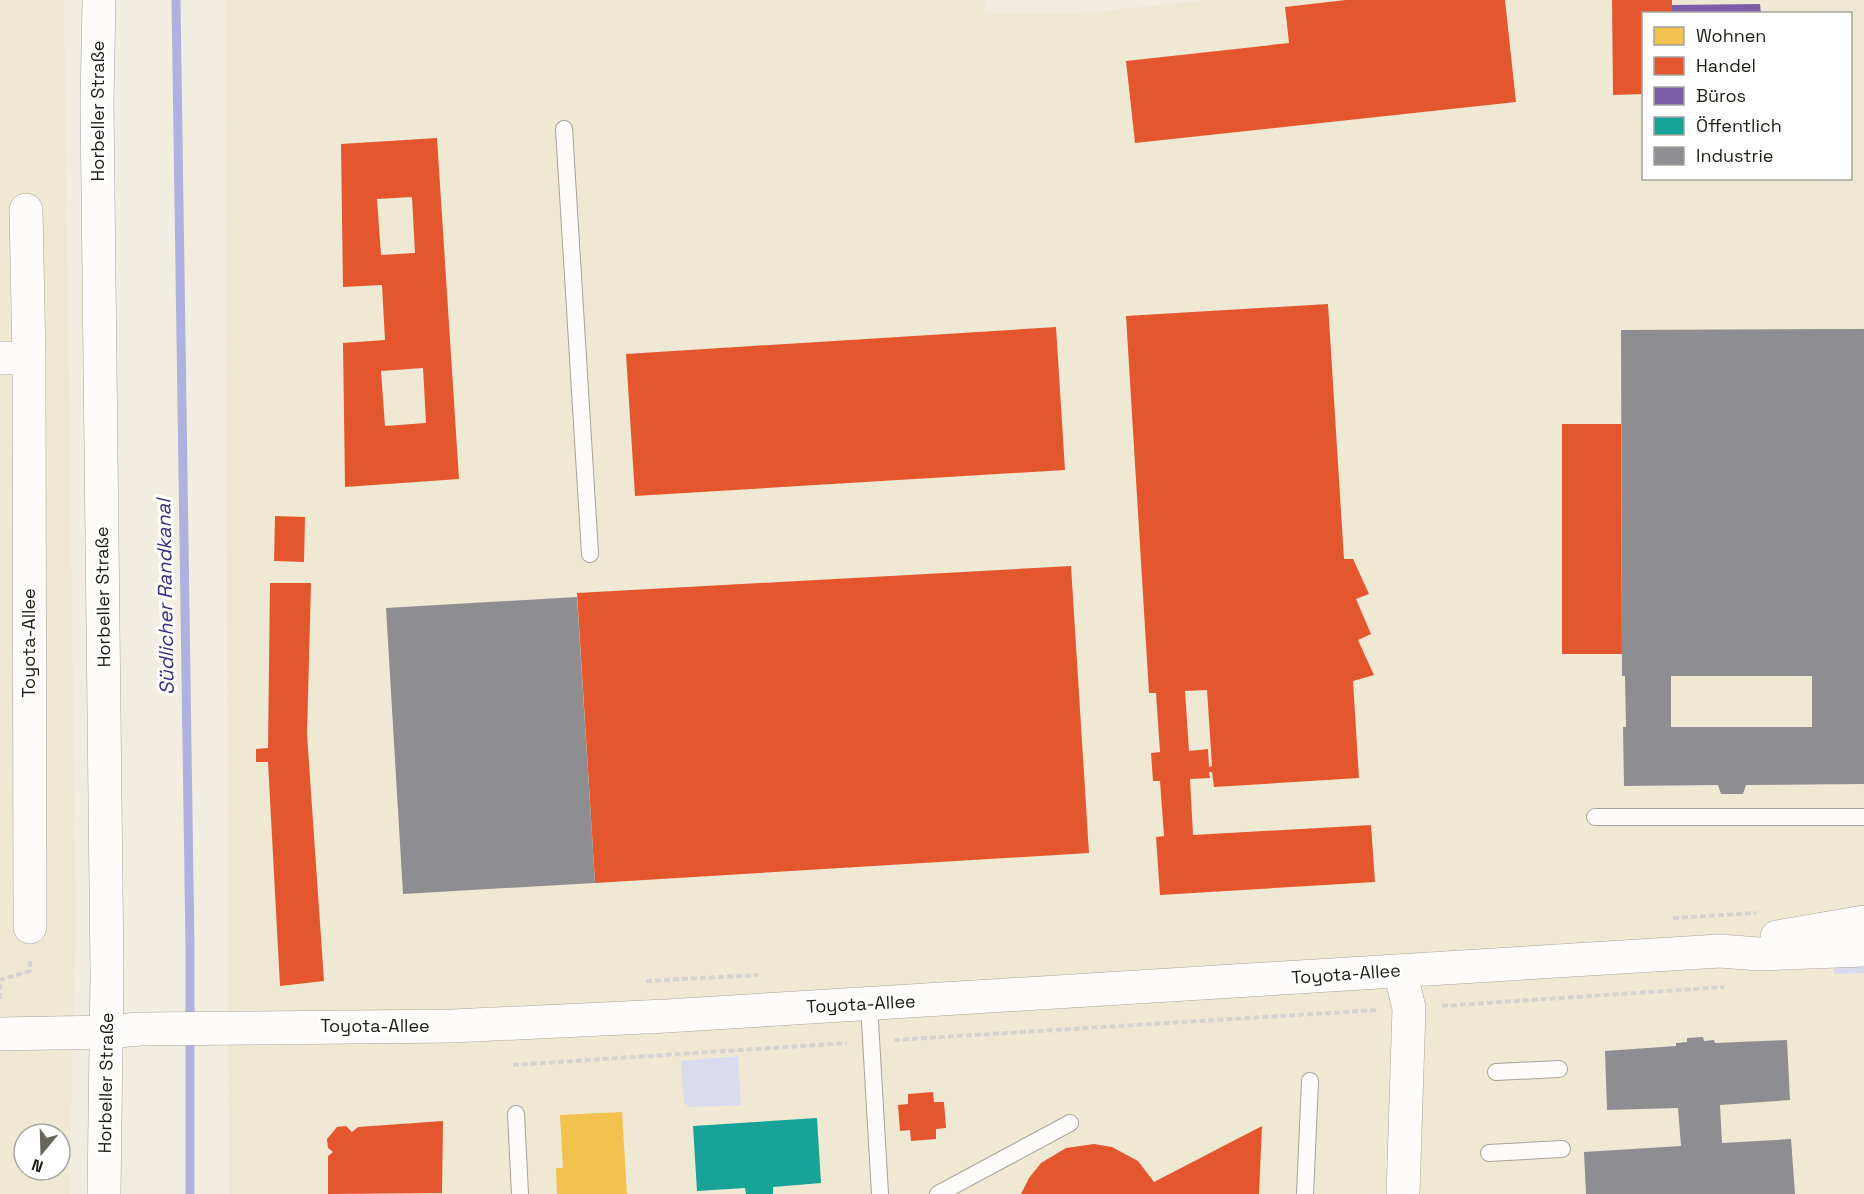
<svg xmlns="http://www.w3.org/2000/svg" width="1864" height="1194" viewBox="0 0 1864 1194" font-family="'Space Grotesk',sans-serif">
  <rect width="100%" height="100%" fill="#f1eee1"/>
  <path fill="#efe9d3" fill-rule="evenodd" d="M0 0H64L76 925 69 1194H0ZM24 1134H60V1170H24Z
    M225 0H985V13H1083L1208 0H1864V1194H229ZM1644 14H1850V178H1644Z"/>
  <path fill="#dbdbf0" d="M1864 961V973L1834 974V964Z
    M738 1056 741 1105 689 1107 684 1103 681 1061Z"/>
  <path fill="#f2c14e" d="M622 1112 627 1194H557L556 1168H563L560 1115Z"/>
  <path fill="#e4572e" fill-rule="evenodd" d="M1346 0H1505L1516 102 1135 143 1126 61 1289 43 1285 7Z
    M1612 0H1672V14H1644V94L1613 95Z
    M437 138 459 479 345 487 343 343 385 340 382 285 343 287 341 144ZM412 197 415 253 381 255 377 199ZM423 368 426 423 385 426 381 371Z
    M1328 304 1344 559H1353L1369 594 1356 599 1371 634 1358 640 1374 675 1353 681 1359 778 1214 787 1212 772H1209L1210 778 1190 779 1193 835 1371 825 1375 882 1160 895 1156 837 1164 836 1160 781H1153L1151 753 1160 752 1156 693H1149L1126 316ZM1207 690 1212 766 1209 767 1208 749 1189 751 1185 691Z
    M1056 327 1065 470 635 496 626 354Z
    M1562 424H1621L1622 654H1562Z
    M275 516 305 517 304 562 274 561Z
    M1071 566 1089 853 595 883 577 593Z
    M270 583H311L307 734 324 981 280 986 268 762H256V749L268 748Z
    M933 1092 934 1102H944L946 1128 936 1129V1139L911 1141 910 1130 900 1131 898 1105 908 1104V1094Z
    M443 1121 442 1193 328 1194V1156L333 1152 328 1148 327 1139 337 1127 346 1126 352 1132 358 1127Z
    M1262 1126 1259 1194H1021L1029 1178 1041 1163 1066 1148 1094 1144 1112 1147 1138 1161 1154 1182Z"/>
  <path fill="#7b5ea7" d="M1760 4 1761 14H1672V5Z"/>
  <path fill="#17a398" d="M817 1118 821 1183 773 1187V1194H746L745 1188 697 1191 693 1126Z"/>
  <path fill="#8d8d92" fill-rule="evenodd" d="M1864 329V784L1746 785 1743 794H1721L1718 785 1624 786 1623 727H1626L1625 676H1622L1621 330ZM1671 676H1812V727H1671Z
    M577 597 595 883 403 894 386 608Z
    M1703 1037 1704 1041 1714 1040 1715 1043 1787 1040 1790 1100 1720 1105 1722 1143 1791 1139 1795 1194H1586L1584 1152 1681 1146 1678 1108 1607 1110 1605 1051 1676 1046V1043L1687 1042V1038Z"/>
  <g fill="none" stroke-linecap="round" stroke-linejoin="round">
    <path stroke="#b0b1de" stroke-width="9" d="M176 0 190 948V1194"/>
    <g stroke="#a6a39a" stroke-width="18">
      <path id="lane" d="M564 129 590 554
        M1595 817H1864
        M869 1004 880 1194
        M1496 1072 1559 1069
        M516 1114 520 1194
        M1489 1153 1562 1149
        M938 1194 1070 1123
        M1305 1194 1310 1081"/>
    </g>
    <g stroke="#a6a39a" stroke-width="34">
      <path id="street" d="M26 210 29 358 30 927
        M0 358H29
        M1400 971 1409 1008 1403 1194
        M0 1034 107 1032"/>
    </g>
    <g stroke="#a6a39a" stroke-width="34">
      <path id="secondary" d="M99 0 97 103 107 973 104 1194
        M1777 937 1864 922
        M107 1032 139 1029 453 1026 666 1016 1720 951 1759 954 1864 950"/>
    </g>
    <path stroke="#d4d4d0" stroke-width="4" stroke-dasharray="6 3" stroke-linecap="butt" d="M1673 918 1756 913
      M646 981 758 975
      M0 999V980L30 971V959
      M1442 1006 1724 987
      M894 1040 1377 1010
      M513 1065 847 1043"/>
    <use href="#lane" stroke="#fdfcfa" stroke-width="16"/>
    <use href="#street" stroke="#fdfcfa" stroke-width="33"/>
    <use href="#secondary" stroke="#fdfcfa" stroke-width="33"/>
  </g>
  <g text-anchor="middle" stroke-width="6" stroke-linejoin="round" paint-order="stroke">
    <g font-size="18" fill="#1f1c14" stroke="#fff">
      <text transform="translate(98 111) rotate(-90)" y="6">Horbeller Straße</text>
      <text transform="translate(103 597) rotate(-91)" y="6">Horbeller Straße</text>
      <text transform="translate(29 643) rotate(-90)" y="6">Toyota-Allee</text>
      <text transform="translate(1346 974) rotate(-4)" y="6">Toyota-Allee</text>
      <text transform="translate(861 1004) rotate(-3)" y="6">Toyota-Allee</text>
      <text x="375" y="1032">Toyota-Allee</text>
      <text transform="translate(106 1083) rotate(-89)" y="6">Horbeller Straße</text>
    </g>
    <g font-size="20" font-style="italic" fill="#362f7f" stroke="#fff">
      <text transform="translate(165 597) rotate(-91)" y="7">Südlicher Randkanal</text>
    </g>
  </g>
  <rect x="1642" y="12" width="210" height="168" fill="#ffffff" stroke="#a5a4a1" stroke-width="1.5"/>
  <rect x="1654" y="27" width="30" height="18" fill="#f2c14e" stroke="#a5a4a1" stroke-width="1.5"/>
  <text x="1696" y="42" font-size="18" fill="#1f1c14">Wohnen</text>
  <rect x="1654" y="57" width="30" height="18" fill="#e4572e" stroke="#a5a4a1" stroke-width="1.5"/>
  <text x="1696" y="72" font-size="18" fill="#1f1c14">Handel</text>
  <rect x="1654" y="87" width="30" height="18" fill="#7b5ea7" stroke="#a5a4a1" stroke-width="1.5"/>
  <text x="1696" y="102" font-size="18" fill="#1f1c14">Büros</text>
  <rect x="1654" y="117" width="30" height="18" fill="#17a398" stroke="#a5a4a1" stroke-width="1.5"/>
  <text x="1696" y="132" font-size="18" fill="#1f1c14">Öffentlich</text>
  <rect x="1654" y="147" width="30" height="18" fill="#8d8d92" stroke="#a5a4a1" stroke-width="1.5"/>
  <text x="1696" y="162" font-size="18" fill="#1f1c14">Industrie</text>
  <g transform="translate(42 1152) rotate(199)"><circle r="28" fill="#ffffff" stroke="#a5a4a1" stroke-width="1.5"/>
  <path d="M0-4.5L10 22L0 15L-10 22Z" fill="#68665c"/>
  <text y="-9" font-size="16" font-weight="bold" text-anchor="middle" fill="#1f1c14">N</text>
  </g>
</svg>
